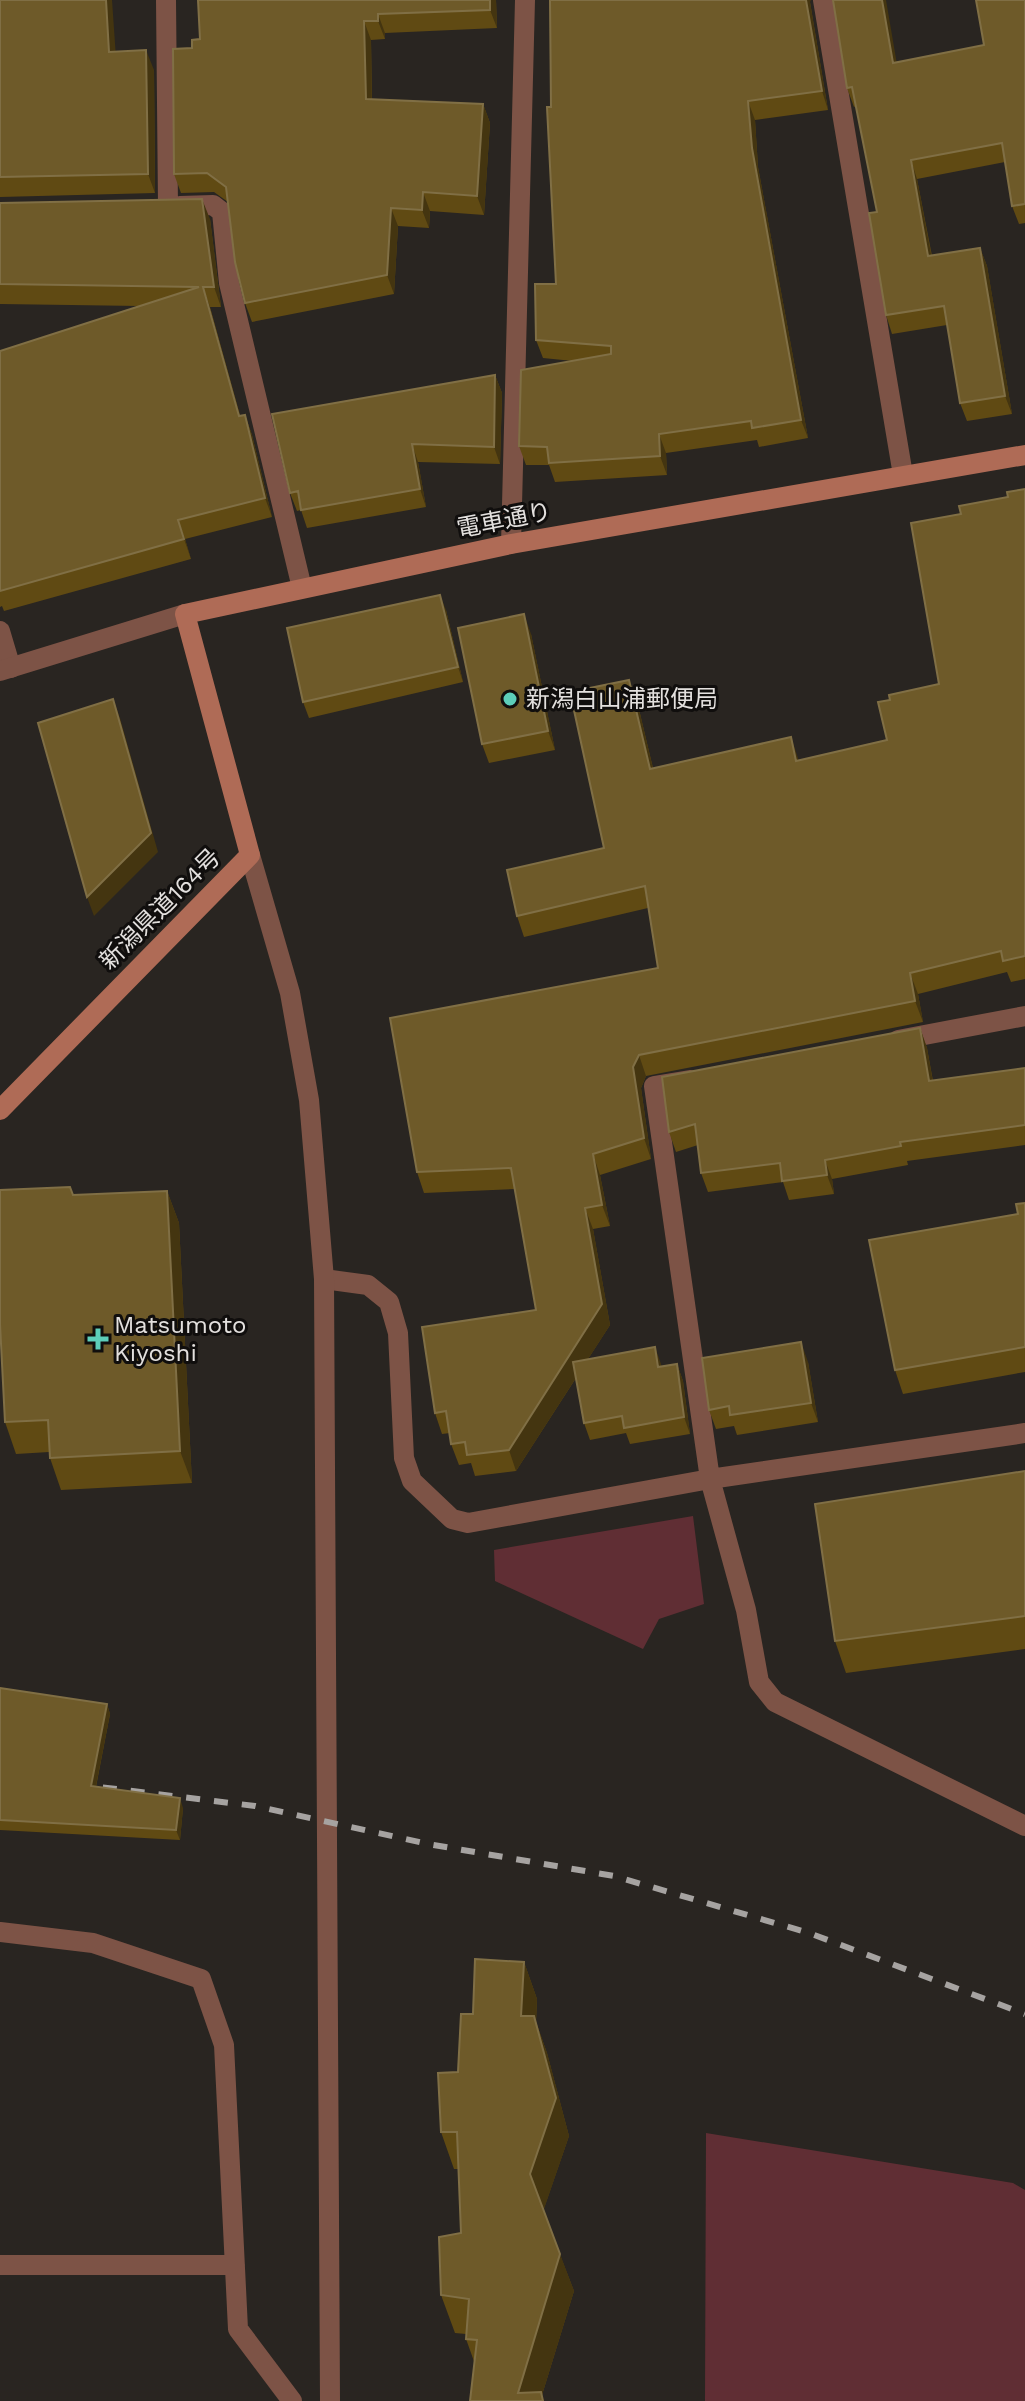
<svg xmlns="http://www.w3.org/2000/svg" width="1025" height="2401" viewBox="0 0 1025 2401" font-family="'Work Sans','Noto Sans JP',sans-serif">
  <rect width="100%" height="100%" fill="#292521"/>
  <path fill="#602e34" d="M693 1516 704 1604 659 1619 643 1649 495 1581 494 1550Z
    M706 2133 1013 2183 1025 2190V2401H705Z"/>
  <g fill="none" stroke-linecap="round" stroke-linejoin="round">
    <path stroke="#7d5346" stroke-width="20" d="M166 0 168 206
      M823 0 903 475
      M180 206 213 205 222 212 229 283 302 588
      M511 544 525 0
      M0 631 11 668
      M898 1040 1025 1016
      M324 1279 368 1285 389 1302 398 1333 404 1458 412 1481 452 1519 468 1523 710 1479 654 1086 690 1080
      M1025 1433 710 1479 746 1610 759 1682 775 1702 1025 1826
      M0 1932 93 1943 201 1979 224 2045 238 2329 292 2401
      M0 2265H235"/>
    <path stroke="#7d5346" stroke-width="20" d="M0 671 185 614
      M250 855 290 993 309 1100 324 1279 330 2401"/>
    <path stroke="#af6b56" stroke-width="20" d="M0 1110 250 855 185 614 511 544 1025 455"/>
    <path stroke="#a6a3a1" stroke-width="6" stroke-dasharray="14 14" stroke-linecap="butt" d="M75 1784 255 1806 428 1844 614 1876 809 1933 1025 2014"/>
  </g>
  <path fill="#604a13" d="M0 0 154 70 155 193 0 197Z
    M198 0H496L497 28 385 33V39L371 40 372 99 483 104 490 123 484 215 430 211 429 228 398 226 394 294 252 322 245 303 228 202 214 192 181 193 174 174 192 48 200 39Z
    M1025 0V223L1019 224 1012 206 1005 162 917 179 932 256 980 248 987 266 1012 414 967 421 960 403 947 325 892 334 886 315 877 212 856 106 854 107 847 88 897 63 984 45Z
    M810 2 828 110 755 120 758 167 808 438 759 447 757 440 666 453 667 475 555 482 549 465H526L519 446 573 361 543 358 536 340 556 284 551 107Z
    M0 203 210 219 221 307H210L240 416 245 415 252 435 272 517 185 539 191 559 4 611 2 606 0 607V351L140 306 0 304Z
    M495 375 502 393 500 464 418 462 426 507 307 528 301 510 297 511 290 493Z
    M1025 489V979L1011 982 1007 972 918 994 923 1022 646 1076 641 1088 651 1159 600 1175 610 1226 593 1229 610 1325 588 1359 661 1364V1367L677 1364 683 1381 690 1434 630 1444 626 1433 590 1440 584 1423 576 1378 516 1471 475 1476 471 1463 459 1465 451 1444 450 1433 442 1434 435 1413 536 1310 515 1189 424 1193 417 1172 658 968 648 908 524 937 517 916 604 848 637 701 653 768 799 760 887 740 890 700 939 684 961 514 1008 497Z
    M446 610 463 682 309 718 303 702Z
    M531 634 555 750 489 763 482 744Z
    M920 1028 927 1048 933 1081 1025 1068V1145L907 1161 908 1165 832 1179 834 1194 789 1200 783 1182 708 1192 701 1173 698 1145 676 1152 669 1132Z
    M167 1191 179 1223 192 1483 61 1490 50 1458 49 1452 16 1454 5 1422 73 1195Z
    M1025 1203V1372L903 1394 895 1370 1018 1214Z
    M808 1362 818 1422 737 1435 734 1426 716 1429 709 1410Z
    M1025 1471V1649L846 1673 835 1641Z
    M0 1688 107 1704 110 1714 96 1787 183 1808 180 1840 0 1830Z
    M524 1962 537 1999 536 2022 547 2053 569 2136 543 2211 574 2291 542 2395 475 2364 466 2339V2334L455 2333 441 2295 461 2233 459 2169H454L441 2132 458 2072 473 2014Z"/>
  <path fill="#443510" d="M106 0H112L117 72 109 52Z
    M490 0H496L497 28 490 10Z
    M806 0H811L810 2 828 110 822 91Z
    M882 0H886L900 82 893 63Z
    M378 14 385 33V39L378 21Z
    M364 21 371 40 372 117 366 99Z
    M146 50 154 70 155 193 148 174Z
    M748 101 755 120 758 167 808 438 801 420 752 148Z
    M483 104 490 123 484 215 477 196Z
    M911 160 917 179 935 275 928 256Z
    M423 192 430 211 429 228 422 210Z
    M202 199 210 219 221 307 214 287Z
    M391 208 398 226 394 294 387 275Z
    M980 248 987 266 1012 414 1005 396Z
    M203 287 210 307 246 436 239 416Z
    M495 375 502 393 500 464 494 447Z
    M245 415 252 435 272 517 265 498Z
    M659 434 666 453 667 475 660 456Z
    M412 444 418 462 426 507 420 489Z
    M178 520 185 539 191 559 184 539Z
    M440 595 446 610 463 682 458 667Z
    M524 614 531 634 555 750 548 731Z
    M629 680 637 701 658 790 650 769Z
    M113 699 120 718 158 852 94 916 87 897Z
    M791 737 798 758 804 782 796 761Z
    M910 973 918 994 923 1022 915 1001Z
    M920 1028 927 1048 936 1100 929 1081Z
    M639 1055 646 1076 641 1088 651 1159 644 1138 633 1067Z
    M593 1154 600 1175 610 1226 602 1205Z
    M825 1160 832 1179 834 1194 827 1175Z
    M167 1191 179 1223 192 1483 180 1451Z
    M585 1208 593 1229 610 1325 516 1471 509 1450Z
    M801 1342 808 1362 818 1422 811 1403Z
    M655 1347 661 1364 664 1384 658 1367Z
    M677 1364 683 1381 690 1434 684 1417Z
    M107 1704 110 1714 94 1796 91 1786Z
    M180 1798 183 1808 180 1840 176 1830Z
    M524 1962 537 1999 536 2022 547 2053 569 2136 543 2212 530 2174 521 2016Z
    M560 2254 574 2291 542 2395 544 2401H543L518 2393Z"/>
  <path fill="#6e5a29" stroke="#806f45" stroke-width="2" d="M0 0H106L109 52 146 50 148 174 0 177Z
    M198 0H490V10L378 14V21H364L366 99 483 104 477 196 423 192 422 210 391 208 387 275 245 303 235 262 226 187 207 173 174 174 173 49 192 48V40L200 39Z
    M550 0H806L822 91 748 101 752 148 801 420 752 428 751 421 659 434 660 456 549 463 547 447 519 446 521 370 611 354V346L536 340 535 284H556L547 107H551Z
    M833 0H882L893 63 984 45 976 0H1025V204L1012 206 1002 143 911 160 928 256 980 248 1005 396 960 403 944 306 886 315 869 213 877 212 852 87 847 88Z
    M202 199 214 287H203L239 416 245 415 265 498 178 520 184 539 0 591V351L199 287 0 284V203Z
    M495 375 494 447 412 444 420 489 301 510 298 491 290 493 272 414Z
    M1025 489V956L1003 961 1001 951 910 973 915 1001 639 1055 633 1067 644 1138 593 1154 602 1205 585 1208 602 1304 509 1450 467 1455 465 1442 451 1444 446 1411 435 1413 422 1327 536 1310 511 1168 417 1172 390 1018 658 968 645 886 517 916 507 870 604 848 570 692 629 680 650 769 791 737 796 761 887 740 878 702 890 700 889 695 939 684 911 523 961 514 959 506 1008 497 1007 492Z
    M440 595 458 667 303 702 287 628Z
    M524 614 548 731 482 744 458 628Z
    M113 699 151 833 87 897 38 723Z
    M920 1028 929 1081 1025 1068V1125L900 1142 901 1146 825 1160 827 1175 782 1181 780 1163 701 1173 695 1124 669 1132 662 1077Z
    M70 1187 73 1195 167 1191 180 1451 50 1458 48 1420 5 1422 0 1324V1190Z
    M1025 1203V1347L895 1370 869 1240 1018 1214 1016 1204Z
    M801 1342 811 1403 730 1415 729 1406 709 1410 702 1358Z
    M655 1347 658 1367 677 1364 684 1417 624 1428 622 1416 584 1423 573 1362Z
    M1025 1471V1616L835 1641 815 1504Z
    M0 1688 107 1704 91 1786 180 1798 176 1830 0 1820Z
    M475 1959 524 1962 521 2016H534L556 2098 530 2174 560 2254 518 2393 541 2392 543 2401H470L477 2340 466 2339 469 2299 441 2295 439 2237 461 2233 457 2132H441L438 2073 458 2072 461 2014H473Z"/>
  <g fill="#5dceb9" stroke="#100e0d" stroke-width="3">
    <circle cx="510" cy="699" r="8"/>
    <path d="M94 1327h8v8h8v8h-8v8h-8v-8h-8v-8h8z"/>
  </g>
  <g text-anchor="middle" stroke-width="6" stroke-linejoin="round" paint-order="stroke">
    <g font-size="24" fill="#e3e0de" stroke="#100e0d">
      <text transform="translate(504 520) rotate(-11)" y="8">電車通り</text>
      <text transform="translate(160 909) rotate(-45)" y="8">新潟県道164号</text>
    </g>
    <g font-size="24" fill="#e3e0de" stroke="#100e0d" text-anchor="start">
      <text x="526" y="707">新潟白山浦郵便局</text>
      <text x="114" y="1333">Matsumoto<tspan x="114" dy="28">Kiyoshi</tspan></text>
    </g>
  </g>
</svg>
